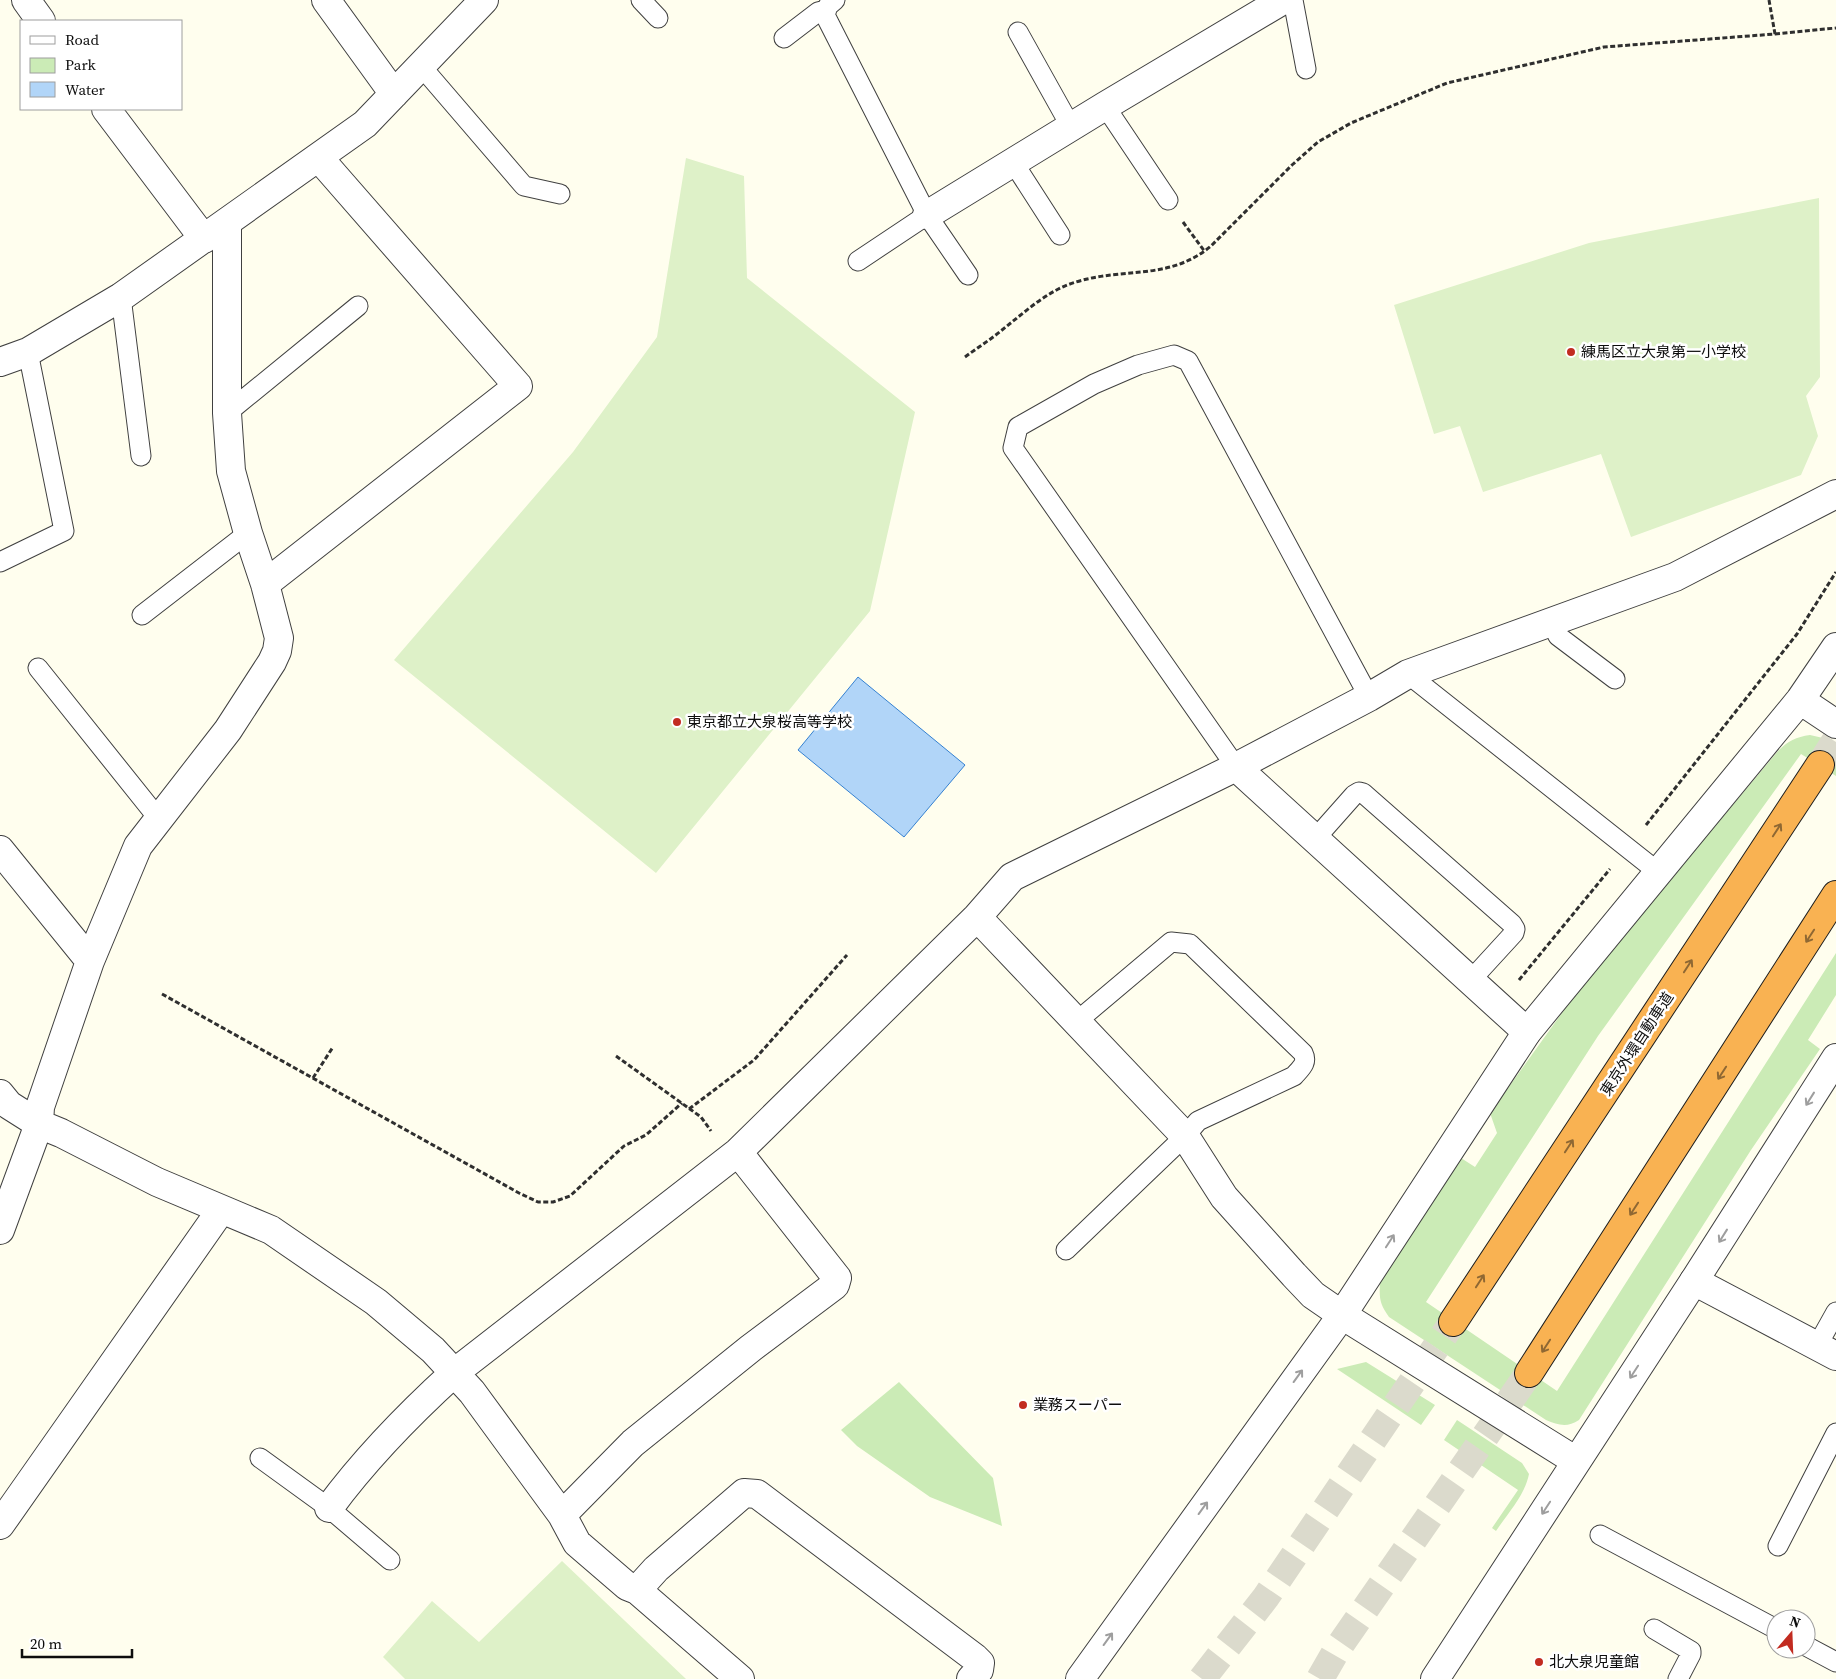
<svg xmlns="http://www.w3.org/2000/svg" width="1836" height="1679" viewBox="0 0 1836 1679" font-family="'Source Serif 4','Noto Sans JP',serif">
  <rect width="100%" height="100%" fill="#fffeee"/>
  <path fill="#cbebb6" d="M1810 735 1823 738 1836 747V776L1801 754 1598 1036 1426 1302 1557 1391 1836 953V995L1808 1040 1820 1049 1751 1150 1579 1420C1567 1428 1558 1425 1546 1420L1389 1317C1380 1304 1379 1299 1380 1283L1461 1158 1475 1167 1497 1133 1490 1113 1582 985 1778 751C1788 741 1796 737 1810 735Z
    M1366 1362 1435 1405 1421 1425 1337 1369Z
    M899 1382 993 1478 1002 1526 930 1497 857 1446 841 1430Z
    M1457 1420 1522 1463 1529 1474C1525 1495 1508 1513 1496 1531L1492 1528 1518 1490 1444 1440Z"/>
  <path fill="#def1c8" d="M686 158 744 176 747 278 915 412 870 611 656 873 394 660 573 452 657 337Z
    M1819 198 1820 377 1806 396 1818 436 1801 475 1631 537 1601 454 1483 492 1460 426 1434 434 1394 305 1589 243Z
    M562 1561 686 1679H405L383 1657 432 1601 479 1642Z"/>
  <path fill="#b1d5f8" stroke="#3581d1" d="M858 677 965 765 904 837 798 750Z"/>
  <g fill="none" stroke-linecap="round" stroke-linejoin="round">
    <path stroke="#dbdacc" stroke-width="28" stroke-dasharray="28 14" stroke-linecap="butt" d="M1820 765 1836 740
      M1202 1679 1266 1597 1453 1322
      M1320 1679 1336 1651 1529 1373"/>
    <g stroke="#404040" stroke-width="21">
      <path id="service" d="M641 0 658 18
        M835 0 828 6 825 15 927 215 968 275
        M1293 0 1306 69
        M1018 32 1071 127
        M784 38 818 12 826 10
        M421 66 524 186 560 194
        M1105 106 1168 200
        M1013 162 1060 235
        M858 261 927 215
        M121 297 141 456
        M227 413 358 306
        M0 562 64 531 28 352
        M142 615 248 533
        M1551 622 1558 636 1615 679
        M38 668 158 818
        M1408 674 1658 872
        M1236 767 1013 448 1018 427 1094 384 1138 365 1174 355 1188 361 1369 697
        M1315 839 1354 795 1359 792 1363 793 1512 924 1515 929 1514 933 1470 981
        M1066 1250 1185 1136 1198 1121 1294 1076C1301 1068 1308 1063 1303 1053L1190 944 1171 942 1076 1022
        M1817 1346 1836 1312
        M260 1458 329 1508 390 1560
        M1600 1535 1776 1629
        M1778 1546 1836 1433
        M1654 1629 1691 1651V1654L1678 1679
        M1806 1646 1836 1662"/>
    </g>
    <g stroke="#404040" stroke-width="30">
      <path id="minor" d="M26 0 41 21
        M326 0 394 94
        M106 109 204 239
        M927 215 1105 106 1283 0
        M0 362 28 352 121 297 365 124 484 0
        M265 584 518 386 319 158
        M1236 767 1527 1032
        M0 850 90 961
        M977 917 1185 1136 1224 1197 1294 1275 1313 1295 1342 1315
        M0 1094 9 1105 39 1124 61 1133 157 1182 271 1230 376 1302 433 1350 472 1392 562 1515 577 1543 627 1586 637 1590 740 1679
        M0 1230 39 1124 40 1107 90 961 138 846 228 730 272 662 277 651 279 638 265 584 248 533 231 471 227 413V222
        M1694 1281 1836 1356
        M329 1508C365 1459 409 1414 454 1373L738 1152 977 917 1012 877 1236 767 1369 697 1408 674 1675 577 1836 494
        M562 1515 633 1443 751 1348 835 1285 837 1278 738 1152
        M0 1525 221 1210
        M637 1590 656 1569 744 1493 757 1494 975 1658 980 1663 979 1670 971 1679"/>
    </g>
    <g stroke="#404040" stroke-width="30">
      <path id="tertiary" d="M1800 700 1836 724
        M1342 1315 1576 1461
        M1080 1679 1342 1315 1527 1032 1800 700 1836 647
        M1435 1679 1694 1281 1836 1058"/>
    </g>
    <g stroke="#1e1e1e" stroke-width="30">
      <path id="motorway" d="M1453 1322 1820 765
        M1529 1373 1836 895"/>
    </g>
    <path stroke="#2f2f2f" stroke-width="3" stroke-dasharray="5 2.5" stroke-linecap="butt" d="M1775 34 1836 28
      M1183 222 1205 252
      M965 357C977 348 990 340 1002 330 1025 312 1048 290 1076 282 1124 267 1169 281 1211 246L1292 165 1318 142 1351 123 1447 83 1604 47 1775 34 1769 0
      M1646 825 1797 634 1836 572
      M1519 980 1610 869
      M162 994 519 1193 538 1202H553L570 1196 624 1146 646 1135 682 1103
      M616 1056 701 1117 711 1131
      M313 1078 333 1047
      M689 1109 754 1060 847 955"/>
    <use href="#service" stroke="#fff" stroke-width="19"/>
    <use href="#minor" stroke="#fff" stroke-width="28"/>
    <use href="#tertiary" stroke="#fff" stroke-width="28"/>
    <use href="#motorway" stroke="#f9b252" stroke-width="28"/>
  </g>
  <defs><path id="oneway-shaft" d="M-6 0H5M1.5-3L5.5 0L1.5 3" fill="none" stroke-width="1.6" stroke-linecap="round" stroke-linejoin="round" transform="scale(1.25)"/></defs>
  <g stroke="#8f6833">
    <use href="#oneway-shaft" transform="translate(1777 830) rotate(-57)"/>
    <use href="#oneway-shaft" transform="translate(1810 936) rotate(123)"/>
    <use href="#oneway-shaft" transform="translate(1688 966) rotate(-57)"/>
    <use href="#oneway-shaft" transform="translate(1722 1073) rotate(123)"/>
    <use href="#oneway-shaft" transform="translate(1569 1146) rotate(-57)"/>
    <use href="#oneway-shaft" transform="translate(1634 1209) rotate(123)"/>
    <use href="#oneway-shaft" transform="translate(1480 1281) rotate(-57)"/>
    <use href="#oneway-shaft" transform="translate(1546 1346) rotate(123)"/>
  </g>
  <g stroke="#9e9e9e">
    <use href="#oneway-shaft" transform="translate(1810 1099) rotate(122)"/>
    <use href="#oneway-shaft" transform="translate(1723 1236) rotate(122)"/>
    <use href="#oneway-shaft" transform="translate(1390 1241) rotate(-57)"/>
    <use href="#oneway-shaft" transform="translate(1634 1372) rotate(123)"/>
    <use href="#oneway-shaft" transform="translate(1298 1376) rotate(-54)"/>
    <use href="#oneway-shaft" transform="translate(1203 1508) rotate(-54)"/>
    <use href="#oneway-shaft" transform="translate(1546 1508) rotate(123)"/>
    <use href="#oneway-shaft" transform="translate(1108 1639) rotate(-54)"/>
  </g>
  <g fill="#c22c21" stroke="#fff" stroke-width="2">
    <circle cx="1571" cy="352" r="5"/>
    <circle cx="677" cy="722" r="5"/>
    <circle cx="1023" cy="1405" r="5"/>
    <circle cx="1539" cy="1662" r="5"/>
  </g>
  <g text-anchor="middle" stroke-width="5" stroke-linejoin="round" paint-order="stroke">
    <g font-size="15" fill="#0d0d0d" stroke="#fff" text-anchor="start">
      <text x="1581" y="357">練馬区立大泉第一小学校</text>
      <text x="687" y="727">東京都立大泉桜高等学校</text>
      <text x="1033" y="1410">業務スーパー</text>
      <text x="1549" y="1667">北大泉児童館</text>
    </g>
    <g font-size="15" fill="#0d0d0d" stroke="#fff">
      <text transform="translate(1637 1044) rotate(-57)" y="5">東京外環自動車道</text>
    </g>
  </g>
  <rect x="20" y="20" width="162" height="90" fill="#ffffff" stroke="#9e9e9e"/>
  <rect x="30" y="36" width="25" height="8" fill="#ffffff" stroke="#9e9e9e"/>
  <text x="65" y="45" font-size="15" fill="#0d0d0d">Road</text>
  <rect x="30" y="58" width="25" height="15" fill="#cbebb6" stroke="#9e9e9e"/>
  <text x="65" y="70" font-size="15" fill="#0d0d0d">Park</text>
  <rect x="30" y="82" width="25" height="15" fill="#b1d5f8" stroke="#9e9e9e"/>
  <text x="65" y="95" font-size="15" fill="#0d0d0d">Water</text>
  <g transform="translate(1791 1634) rotate(19)"><circle r="24" fill="#ffffff" stroke="#9e9e9e"/>
  <path d="M0-4L9 19L0 12L-9 19Z" fill="#c22c21"/>
  <text y="-8" font-size="14" font-weight="bold" text-anchor="middle" fill="#0d0d0d">N</text>
  </g>
  <path d="M22 1649v8h110v-8" fill="none" stroke="#0d0d0d" stroke-width="2.5"/>
  <text x="30" y="1649" font-size="15" fill="#0d0d0d" stroke="#ffffff" stroke-width="4" paint-order="stroke">20 m</text>
</svg>
